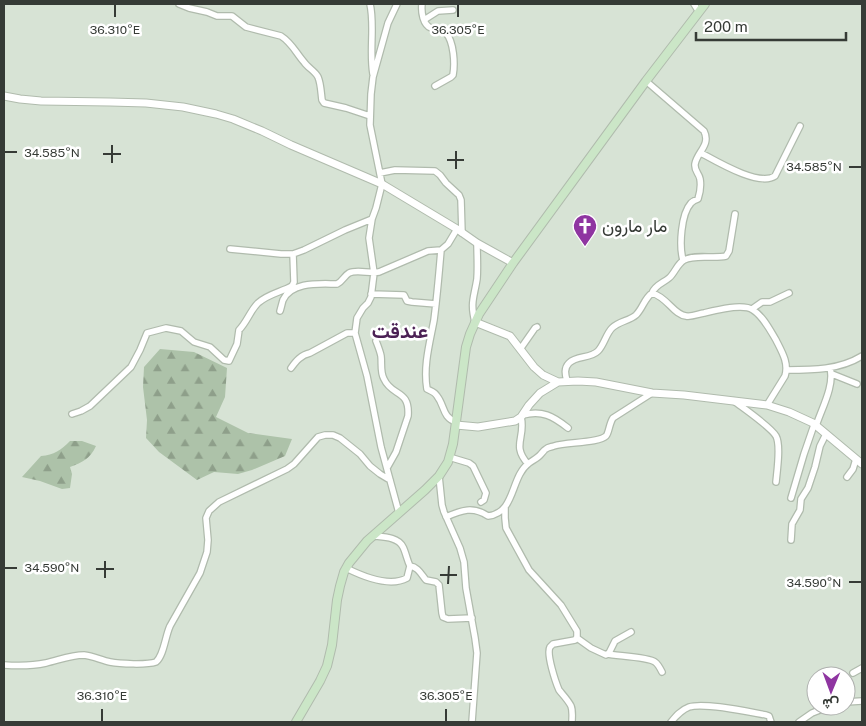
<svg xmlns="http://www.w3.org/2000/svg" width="866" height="726" viewBox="0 0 866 726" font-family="'Public Sans',Vazirmatn,sans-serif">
  <defs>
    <pattern id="forest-firs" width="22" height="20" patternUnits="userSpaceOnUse" patternTransform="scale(1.25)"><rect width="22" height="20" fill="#adc2a9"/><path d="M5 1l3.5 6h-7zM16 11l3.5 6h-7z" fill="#8e9f8a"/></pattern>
  </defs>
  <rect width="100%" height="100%" fill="#d7e3d5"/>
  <path fill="url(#forest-firs)" d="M160 349 194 352 227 368 225 397 216 417 248 433 292 439 285 456 252 470 238 474 214 472 197 480 159 452 146 438 147 420 143 387 144 367Z
    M70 441H82L96 446C90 459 83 462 70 467L72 474 70 488 62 489 40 481 22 477 41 456C54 455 61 450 70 441Z"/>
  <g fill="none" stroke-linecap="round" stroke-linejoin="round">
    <g stroke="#b0bbad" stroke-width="8">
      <path id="minor" d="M179 4 189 8 207 12 217 16H232L246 27 281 36C292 43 296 53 304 62 308 68 315 71 318 77 321 84 321 93 322 100L324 103 346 108 370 116
        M370 4C375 25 369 51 373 74
        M422 4C421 12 423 25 431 28 436 30 441 29 446 33 454 42 455 64 453 75L451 77 435 86
        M694 4 699 12
        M424 20 438 11 453 10
        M646 81 704 131C711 145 697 152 695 164 694 171 699 173 700 179 701 185 700 193 698 199 695 200 693 201 691 203 681 214 679 246 683 260
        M701 153C716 161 759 187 775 176L800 126
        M380 173 395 170 435 171 440 175 446 183 459 195 461 200 462 233
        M372 219 369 238 374 273 371 297 368 303 363 308 357 318 355 333 367 376 381 447 399 513
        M230 249 281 254H293L304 250 345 230 372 219 376 208 382 184 370 125 371 94 373 77 388 23 397 4
        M441 250C439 274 437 297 434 320 430 342 423 366 427 389 431 391 435 392 437 396 445 406 442 417 456 422
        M652 293C655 285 663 283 669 278 675 273 677 264 684 260 695 254 714 259 726 256L729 251 735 214
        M371 294 404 295 407 301 412 302 436 304
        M752 309 762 302H770L789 293
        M280 311C281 308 282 303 283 300 292 281 320 284 337 284 343 281 344 276 349 273 357 269 370 274 379 272L428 251 441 250 448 244 457 229
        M475 322C470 302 474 298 477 279 478 267 477 255 477 243
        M376 341C378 346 380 351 381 356 382 364 380 372 384 379 392 397 410 389 408 416L396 452 387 468
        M521 348 535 328 537 327
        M291 368C296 361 301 355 310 353L347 333H355
        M787 370C813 370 839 370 862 356
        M832 374 857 384
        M567 381C565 374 564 368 569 363 577 355 590 359 598 351 604 345 606 334 612 328 619 321 629 321 636 315 643 308 644 299 652 293 667 297 674 315 686 316 692 317 698 314 704 313 716 310 743 303 753 310 763 316 770 330 776 340 782 352 789 363 785 376L767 405
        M734 401C743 408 771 427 776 436 781 445 777 471 776 482
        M72 414 81 411 90 406 131 367 140 350 147 333 166 328 181 331 194 342 210 347 224 360 229 361 237 344 239 330C247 322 250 311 258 303 268 294 281 292 292 286L294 282 293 254
        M523 415C542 410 553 416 568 428
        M521 417C526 438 511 445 528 464
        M816 426C821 410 835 385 830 368
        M449 457 469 463 473 466 486 493 484 500 481 502
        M439 476 442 505 444 512 460 548 464 562 466 588 475 638 477 653 472 722
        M847 477 853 469 856 459
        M791 498 804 454 814 425
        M505 507V518L506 528 529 570 561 605 577 631V637L575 640 553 644C552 645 551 646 550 647 546 654 556 683 559 690 563 695 568 700 571 706 573 711 572 717 572 722
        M446 517C462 510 473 506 488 516 516 513 510 477 529 463 533 460 538 458 541 454 542 453 545 449 546 449 548 447 551 447 554 446 566 442 599 443 606 436 609 433 609 424 613 418L652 393
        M374 536C384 537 398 537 403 547 406 553 407 560 410 566
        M791 540 792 524 800 510 801 499 808 488 815 467 820 446 826 434
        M346 568C362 576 389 588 407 578L410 566C418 567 421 574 426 580L436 582 439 585 442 613 443 617 448 619 472 618
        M577 638 591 648 606 655 609 653 615 641 631 632
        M607 654C617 656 648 657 655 662 658 664 660 668 662 672
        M4 665C18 666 32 666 46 663 59 660 71 655 84 655 93 656 101 660 110 662 120 664 147 665 156 662 164 655 165 637 170 626L200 573 207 552 208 540 206 518 209 511 219 502 287 469 294 464 318 437 325 435H333L340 438 360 454 370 466 380 474 390 480
        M853 673 862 668
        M846 702 862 701
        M671 722C676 716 681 710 689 707 704 702 749 712 766 715L769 716 771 722
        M799 722 812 713 830 706"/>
    </g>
    <g stroke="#b0bbad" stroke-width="9">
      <path id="tertiary" d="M4 96 20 99 41 101 110 102 146 103 183 107 216 114 233 119 262 131 291 145 382 184 457 229 477 243 513 263
        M475 322 510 336 534 367 543 375 558 382
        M456 425 478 427 515 421 521 417 529 405 540 393 558 382 578 381 596 382 652 393 684 395 767 405 789 412 813 423 862 464"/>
    </g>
    <g stroke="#b0bbad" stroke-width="10">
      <path id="secondary" d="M296 722 320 681 327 666 332 645 337 600 340 586 344 572 349 563 367 541 425 490 439 476 448 462 453 444 466 347 470 334 479 314 513 263 646 81 705 4"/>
    </g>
    <use href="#minor" stroke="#fff" stroke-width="5.5"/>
    <use href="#tertiary" stroke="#fff" stroke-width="7"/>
    <use href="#secondary" stroke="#cbe6c7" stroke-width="8"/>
  </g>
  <path fill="none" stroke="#363b36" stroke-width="2" d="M115 17V5M458 17V5M5 152H17M103 154H121M447 160H464M112 163V145M849 167H861M456 169V151M5 568H17M96 569H114M440 575H457M105 578V561M849 582H861M448 584 449 566M102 721V709M446 721V709"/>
  <defs>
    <g id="church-pin" transform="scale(1.25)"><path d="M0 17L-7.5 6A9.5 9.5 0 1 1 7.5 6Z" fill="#8f35a1" stroke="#fff"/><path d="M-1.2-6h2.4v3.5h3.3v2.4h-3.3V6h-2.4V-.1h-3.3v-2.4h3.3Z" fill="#fff"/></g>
  </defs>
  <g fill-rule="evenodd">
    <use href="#church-pin" x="585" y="226"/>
  </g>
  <g text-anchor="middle" stroke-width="5" stroke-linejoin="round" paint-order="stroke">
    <g font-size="18" fill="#363b36" stroke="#fff" text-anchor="start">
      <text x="602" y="232">مار مارون</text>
    </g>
    <g font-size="20" font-weight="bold" fill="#4b2054" stroke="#fff">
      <text x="400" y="338">عندقت</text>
    </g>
  </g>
  <g font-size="12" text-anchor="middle" fill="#363b36" stroke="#fff" stroke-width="5" stroke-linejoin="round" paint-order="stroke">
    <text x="115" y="34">36.310°E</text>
    <text x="458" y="34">36.305°E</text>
    <text x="52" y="157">34.585°N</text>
    <text x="814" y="171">34.585°N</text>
    <text x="52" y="572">34.590°N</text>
    <text x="814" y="587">34.590°N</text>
    <text x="102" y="700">36.310°E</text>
    <text x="446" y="700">36.305°E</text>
  </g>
  <rect width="866" height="726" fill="none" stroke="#363b36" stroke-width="10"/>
  <g transform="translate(831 691) rotate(181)"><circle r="24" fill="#ffffff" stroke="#afb1af"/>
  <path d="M0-4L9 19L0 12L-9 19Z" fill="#8f35a1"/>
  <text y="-8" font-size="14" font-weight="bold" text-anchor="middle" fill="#363b36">ش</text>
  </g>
  <path d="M696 32v8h150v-8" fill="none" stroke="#363b36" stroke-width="2.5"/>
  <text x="704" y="32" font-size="15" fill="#363b36" stroke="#ffffff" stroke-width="4" paint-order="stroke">200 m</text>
</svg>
